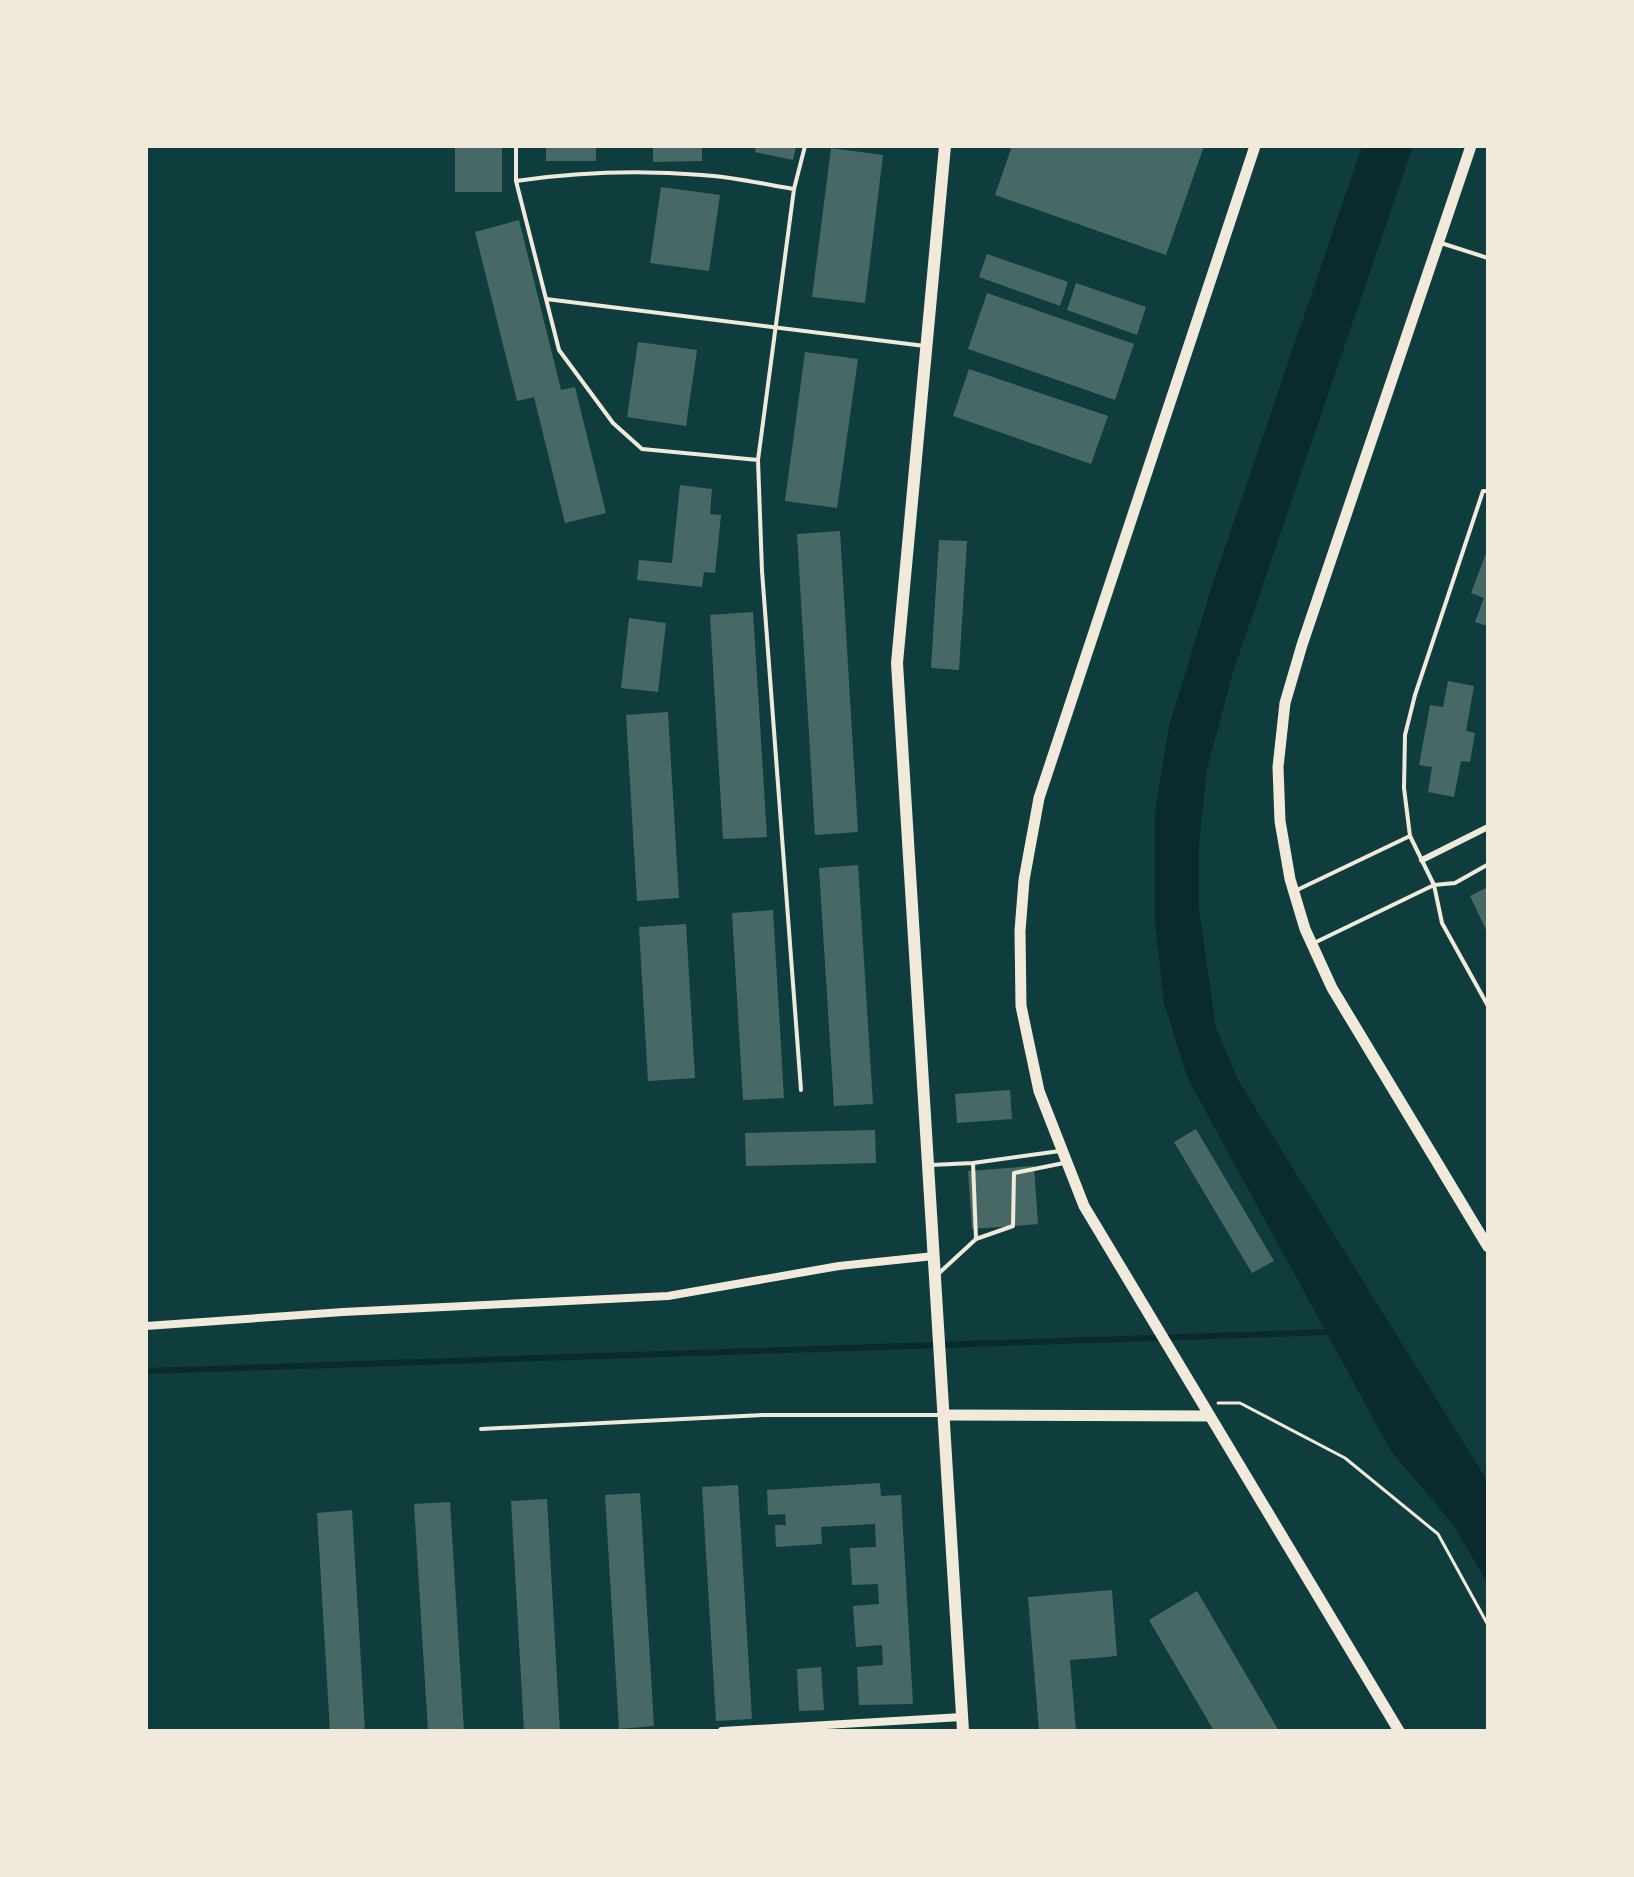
<svg xmlns="http://www.w3.org/2000/svg" width="1634" height="1877" viewBox="0 0 1634 1877" font-family="Quicksand,sans-serif">
  <rect width="100%" height="100%" fill="#0f3d3e"/>
  <path fill="#0a2a2b" d="M1362 146H1413L1233 672 1207 769 1199 844V909L1216 1028 1238 1080 1488 1482V1584L1452 1523 1391 1451 1188 1079 1164 1003 1155 922V812L1169 726 1213 583Z"/>
  <g fill="none" stroke-linecap="round" stroke-linejoin="round">
    <path stroke="#0a2a2b" stroke-width="6" d="M146 1371 1334 1332"/>
  </g>
  <path fill="#486865" d="M455 146H502V192H455Z
    M546 146H596V161H546Z
    M653 146H702V161L653 162Z
    M756 146H796L793 160 755 152Z
    M1012 146H1204L1166 255 995 195Z
    M831 148 883 155 865 303 812 297Z
    M661 187 720 195 709 271 650 263Z
    M519 220 561 390 575 387 606 513 565 523 534 397 517 401 475 232Z
    M987 254 1068 282 1060 306 979 277Z
    M1076 283 1146 307 1137 335 1067 310Z
    M987 293 1134 344 1115 400 968 349Z
    M638 342 697 350 686 426 627 417Z
    M805 352 858 359 837 508 785 501Z
    M969 369 1108 416 1091 464 953 416Z
    M680 485 712 489 710 514 721 515 715 573 704 572 702 587 637 580 639 560 672 563Z
    M840 531 858 832 815 835 797 534Z
    M939 540 967 541 959 670 931 668Z
    M1488 548V626L1475 622 1484 598 1471 593Z
    M753 612 767 837 723 839 710 615Z
    M629 618 666 623 658 692 621 688Z
    M1448 681 1474 686 1466 731 1475 733 1470 762 1461 761 1454 797 1428 792 1432 767 1419 765 1430 705 1443 707Z
    M668 712 679 898 637 901 626 715Z
    M858 865 873 1104 834 1106 819 868Z
    M1488 887V934L1470 896Z
    M773 910 784 1098 743 1100 732 913Z
    M686 924 695 1078 648 1081 639 927Z
    M1010 1090 1012 1119 957 1123 955 1094Z
    M1196 1129 1274 1261 1252 1273 1174 1142Z
    M875 1130 876 1163 746 1166 745 1133Z
    M1034 1166 1038 1224 972 1229 968 1171Z
    M880 1483 881 1496 901 1495 913 1704 859 1705 857 1667 883 1665 882 1645 856 1647 853 1606 879 1604 878 1584 852 1585 850 1548 876 1547 875 1524 821 1527 822 1544 776 1547 775 1525H786L785 1514 768 1515 767 1490Z
    M738 1485 752 1719 716 1721 702 1487Z
    M640 1493 654 1726 619 1729 605 1495Z
    M547 1499 560 1731H524L511 1501Z
    M450 1502 464 1731H428L414 1504Z
    M352 1510 365 1731H330L317 1513Z
    M1112 1590 1117 1656 1070 1660 1076 1731H1039L1028 1597Z
    M1197 1591 1279 1731H1214L1149 1620Z
    M821 1667 824 1710 799 1711 797 1669Z"/>
  <g fill="none" stroke-linecap="round" stroke-linejoin="round">
    <path stroke="#f1e9da" stroke-width="3" d="M1218 1403H1240L1345 1458 1438 1534 1488 1625"/>
    <path stroke="#f1e9da" stroke-width="4" d="M516 146V181L559 350 613 423 642 449 758 460
      M516 181C578 172 639 170 702 175 733 177 764 184 794 189
      M1441 243 1488 258
      M546 299 925 346
      M1488 491H1483L1415 695 1405 735 1404 788 1410 836 1434 885 1442 923 1488 1006
      M1297 890 1410 836
      M1314 943 1434 885 1455 883 1487 865
      M801 1090 762 571 758 460 794 189 805 146
      M1060 1151 973 1163 976 1239 1013 1226 1014 1173 1064 1163
      M931 1165 973 1163
      M937 1275 976 1239
      M481 1429 763 1415H941"/>
    <path stroke="#f1e9da" stroke-width="6" d="M1422 860 1488 827"/>
    <path stroke="#f1e9da" stroke-width="8" d="M146 1326 343 1312 668 1296 839 1266 934 1256
      M722 1731 962 1717"/>
    <path stroke="#f1e9da" stroke-width="11" d="M1255 146 1039 798 1024 880 1020 931 1021 1006 1039 1091 1084 1206 1399 1731
      M1471 146 1302 645 1285 703 1278 767 1280 821 1290 879 1305 929 1332 988 1488 1247
      M944 1415 1210 1416"/>
    <path stroke="#f1e9da" stroke-width="12" d="M945 146 897 663 963 1731"/>
  </g>
  <rect width="1634" height="1877" fill="none" stroke="#f1e9da" stroke-width="296"/>
</svg>
